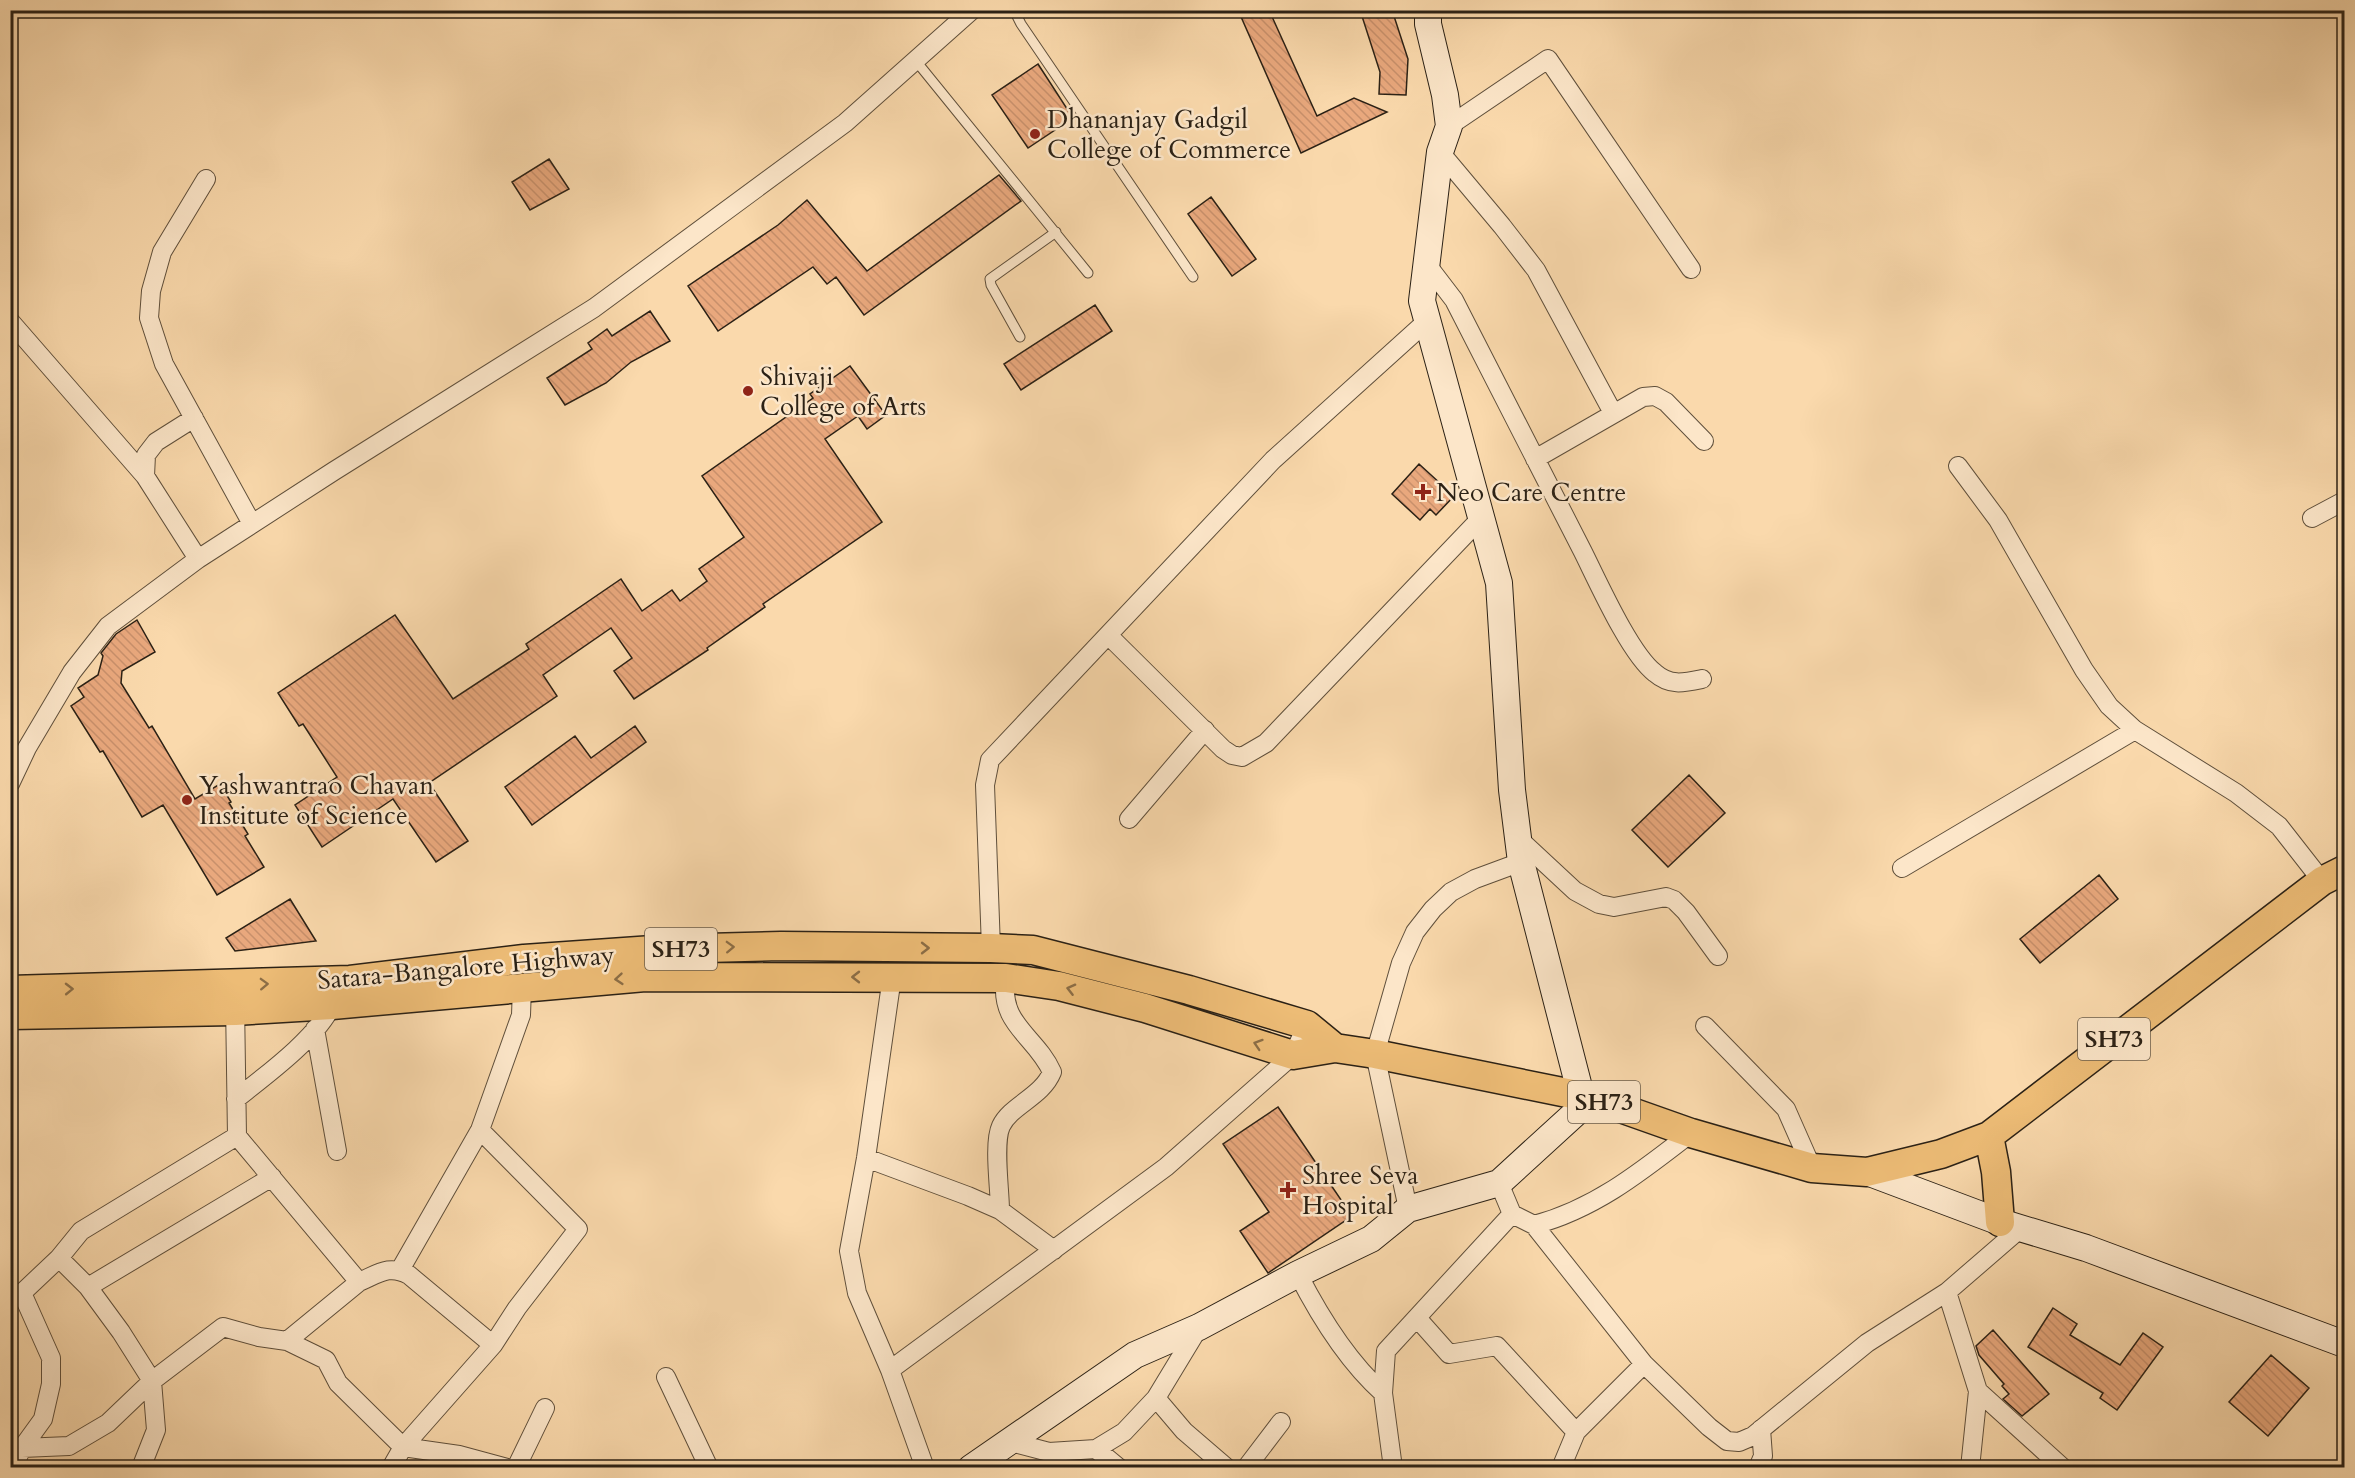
<svg xmlns="http://www.w3.org/2000/svg" width="2355" height="1478" viewBox="0 0 2355 1478" font-family="Cardo,serif">
  <defs>
    <pattern id="building-back-hatch" width="6" height="6" patternUnits="userSpaceOnUse" patternTransform="scale(1.5)"><rect width="6" height="6" fill="#e9a87d"/><path d="M-1 5l2 2M0 0l6 6M5-1l2 2" fill="none" stroke="#c8906b"/></pattern>
  </defs>
  <rect width="100%" height="100%" fill="#fad9ac"/>
  <filter id="stains"><feTurbulence type="fractalNoise" baseFrequency=".00333" numOctaves="4"/><feColorMatrix values="0 0 0 0 .2 0 0 0 0 .09 0 0 0 0 .02 0 0 0 .5 -.17"/></filter>
  <radialGradient id="worn" r=".72"><stop offset=".6" stop-color="#630" stop-opacity="0"/><stop offset="1" stop-color="#630" stop-opacity=".3"/></radialGradient>
  <path fill="url(#building-back-hatch)" stroke="#2b2115" stroke-width="1.5" d="M1238 10H1269L1317 116 1354 98 1387 112 1301 153Z
    M1360 10H1392L1408 59 1406 95 1379 94 1380 72Z
    M1038 64 1073 118 1028 148 992 95Z
    M549 159 569 189 530 210 512 182Z
    M999 175 1021 201 864 315 836 277 827 284 813 267 718 331 688 286 778 225 807 200 867 271Z
    M1211 197 1256 259 1232 276 1188 214Z
    M1095 305 1112 331 1021 390 1004 364Z
    M650 311 670 341 631 362 606 383 565 405 547 378 592 349 588 343 607 329 612 336Z
    M850 366 886 415 867 429 858 416 825 439 882 522 763 604 765 607 707 648 708 650 634 699 614 671 632 658 611 628 543 675 557 696 429 783 468 841 436 862 393 799 322 847 295 805 337 777 303 724 299 726 278 693 395 615 453 699 529 649 526 644 621 579 642 611 672 590 680 601 707 581 699 569 744 537 702 476 813 398 810 394Z
    M1419 464 1454 496 1436 515 1430 509 1420 520 1392 494Z
    M137 620 155 652 122 671 121 683 149 728 152 726 195 799 220 784 231 802 229 803 248 834 245 836 264 867 217 895 163 805 142 817 103 751 100 752 71 706 84 697 78 688 98 675 103 656 101 653 116 634Z
    M635 726 646 742 532 825 505 787 575 736 591 758Z
    M1689 775 1725 813 1668 867 1632 830Z
    M2099 875 2118 899 2040 963 2020 939Z
    M290 899 316 941 235 951 226 938Z
    M1278 1107 1352 1216 1268 1273 1240 1231 1269 1212 1223 1144Z
    M2053 1308 2077 1324 2070 1335 2120 1365 2143 1333 2163 1347 2117 1410 2100 1398 2103 1393 2028 1347Z
    M1993 1330 2049 1394 2022 1416 2003 1399 2009 1394 2002 1386 2004 1384 1979 1355 1976 1346Z
    M2271 1355 2309 1388 2268 1436 2229 1402Z"/>
  <g fill="none" stroke-linecap="round" stroke-linejoin="round">
    <g stroke="#5f4f3b" stroke-width="11">
      <path id="lane" d="M1014 10 1021 24 1193 277
        M916 61 1088 273
        M1020 337 991 285 990 279 1056 232"/>
    </g>
    <g stroke="#5f4f3b" stroke-width="20">
      <path id="street" d="M1449 126 1548 59 1691 269
        M1440 152 1502 226 1536 270 1613 413
        M206 179 162 252 151 291 149 318 164 364 252 524
        M1428 266 1454 300C1497 384 1540 468 1583 552 1598 582 1630 654 1655 673 1670 686 1683 683 1702 679
        M10 321 145 476
        M194 418 156 442 146 455 145 476 198 559
        M1535 459 1643 397 1655 396 1666 402 1704 441
        M1958 466 1998 520 2084 670 2109 706 2135 730 2236 793 2279 826 2322 881
        M2312 518 2344 501
        M1108 635 1223 749 1232 755 1242 757 1266 743 1481 518
        M10 784 27 748 72 672 108 626 198 559 334 471 594 308 845 123 972 10
        M1129 819 1205 730
        M1518 838 1575 891 1599 904 1614 907 1666 897 1674 900 1686 912 1718 956
        M1902 868 2135 730
        M991 948 985 785 990 760 1273 460 1427 321
        M892 977 866 1158 849 1251 857 1293 890 1370 925 1468
        M1705 1026 1786 1109 1812 1168
        M315 1029 337 1151
        M236 1099C265 1076 317 1038 332 1005
        M480 1130 578 1229 517 1308 493 1345
        M237 1136 359 1282 287 1341
        M866 1158 968 1196 1000 1210 1054 1250
        M1408 1209 1375 1054 1401 963 1415 932 1433 909 1451 892 1475 879 1521 862
        M1000 1210C1000 1190 993 1143 1001 1126 1011 1105 1042 1097 1052 1072 1036 1036 998 1024 1006 978
        M1512 1214 1534 1225C1595 1209 1642 1171 1691 1133
        M1534 1225 1644 1364
        M59 1258 88 1287 121 1332 152 1381 156 1430 141 1468
        M400 1270 480 1130 521 1015 522 987
        M1298 1274C1320 1317 1347 1361 1383 1393
        M359 1282C378 1274 389 1264 409 1275L493 1345 403 1447 391 1468
        M88 1287 272 1177
        M10 1298 22 1293 59 1258 81 1231 237 1136 235 1002
        M1417 1318 1449 1354 1497 1346 1576 1432
        M890 1370 1166 1167 1293 1055 1307 1025
        M666 1377 709 1468
        M1978 1391 2063 1468
        M1156 1398 1184 1431 1227 1468
        M1007 1441 1049 1452 1096 1449 1124 1432 1156 1398 1199 1327
        M22 1448 69 1446 108 1423 152 1381 223 1327 259 1337 287 1341 326 1360 338 1383 403 1447 459 1455 507 1468
        M1096 1449 1119 1468
        M13 1468 22 1448 43 1419 51 1384V1358L22 1293
        M516 1468 545 1408
        M1246 1468 1281 1422
        M1393 1468 1383 1393 1386 1351 1512 1214 1499 1183
        M1561 1468 1576 1432 1644 1364 1709 1427 1727 1441 1739 1442 1753 1436 1867 1343 1947 1292
        M1758 1468 1763 1456 1761 1429
        M1970 1468 1978 1391 1947 1292 2021 1228"/>
    </g>
    <g stroke="#2b2115" stroke-width="28">
      <path id="secondary" d="M1428 10V24L1445 95 1449 126 1440 152 1422 301 1499 583 1512 790 1521 862 1581 1095
        M1867 1172 2000 1222 2086 1248 2344 1344
        M971 1468 1135 1355 1199 1327 1298 1274 1371 1239 1408 1209 1499 1183 1592 1098"/>
    </g>
    <g stroke="#2b2115" stroke-width="31">
      <path id="primary" d="M10 990 350 980 524 959 667 949 781 946 991 948 1033 950 1189 990 1307 1025 1335 1048
        M10 1015 235 1011 332 1005 645 977 1006 978 1059 986 1145 1008 1293 1055 1335 1048 1375 1054 1592 1098 1691 1133 1812 1168 1867 1172 1941 1154 1989 1136 2322 881 2344 870
        M1989 1136 1996 1172 2000 1222"/>
    </g>
    <use href="#lane" stroke="#fce6c9" stroke-width="9"/>
    <use href="#street" stroke="#fce6c9" stroke-width="18"/>
    <use href="#secondary" stroke="#fce6c9" stroke-width="26"/>
    <use href="#primary" stroke="#edbc76" stroke-width="28"/>
  </g>
  <defs><path id="oneway-chevron" d="M-2-3.5L2.5 0L-2 3.5" fill="none" stroke-width="1.6" stroke-linecap="round" stroke-linejoin="round" transform="scale(1.5)"/></defs>
  <g stroke="#8c6e46">
    <use href="#oneway-chevron" transform="translate(730 947) rotate(-2)"/>
    <use href="#oneway-chevron" transform="translate(925 948)"/>
    <use href="#oneway-chevron" transform="translate(856 977) rotate(-180)"/>
    <use href="#oneway-chevron" transform="translate(619 979) rotate(175)"/>
    <use href="#oneway-chevron" transform="translate(264 984) rotate(-2)"/>
    <use href="#oneway-chevron" transform="translate(69 989) rotate(-1)"/>
    <use href="#oneway-chevron" transform="translate(1071 989) rotate(-166)"/>
    <use href="#oneway-chevron" transform="translate(1258 1044) rotate(-162)"/>
  </g>
  <g fill="#8f2418" stroke="#fce6c9" stroke-width="2">
    <circle cx="1035" cy="134" r="6"/>
    <circle cx="748" cy="391" r="6"/>
    <path d="M1420 483h6v6h6v6h-6v6h-6v-6h-6v-6h6z"/>
    <circle cx="187" cy="800" r="6"/>
    <path d="M1285 1181h6v6h6v6h-6v6h-6v-6h-6v-6h6z"/>
  </g>
  <g text-anchor="middle" stroke-width="5" stroke-linejoin="round" paint-order="stroke">
    <g fill="#fce6c9" stroke="#6a5c4b" stroke-width="1.5">
      <rect x="645" y="928" width="72" height="42" rx="4.5"/>
      <rect x="2078" y="1018" width="72" height="42" rx="4.5"/>
      <rect x="1568" y="1081" width="72" height="42" rx="4.5"/>
    </g>
    <g font-size="24" font-weight="bold" fill="#2b2115">
      <text x="681" y="957">SH73</text>
      <text x="2114" y="1047">SH73</text>
      <text x="1604" y="1110">SH73</text>
    </g>
    <g font-size="26" fill="#2b2115" stroke="#fce6c9" text-anchor="start">
      <text x="1047" y="128">Dhananjay Gadgil<tspan x="1047" dy="30">College of Commerce</tspan></text>
      <text x="760" y="385">Shivaji<tspan x="760" dy="30">College of Arts</tspan></text>
      <text x="1436" y="501">Neo Care Centre</text>
      <text x="199" y="794">Yashwantrao Chavan<tspan x="199" dy="30">Institute of Science</tspan></text>
      <text x="1302" y="1184">Shree Seva<tspan x="1302" dy="30">Hospital</tspan></text>
    </g>
    <g font-size="26" fill="#2b2115" stroke="#fce6c9">
      <text transform="translate(466 967) rotate(-5)" y="9">Satara-Bangalore Highway</text>
    </g>
  </g>
  <rect width="2355" height="1478" fill="none" stroke="#fad9ac" stroke-width="36"/>
  <rect x="12" y="12" width="2331" height="1454" fill="none" stroke="#2b2115" stroke-width="3"/>
  <rect x="18" y="18" width="2319" height="1442" fill="none" stroke="#2b2115" stroke-width="1.5"/>
  <rect width="100%" height="100%" filter="url(#stains)"/>
  <rect width="100%" height="100%" fill="url(#worn)"/>
</svg>
